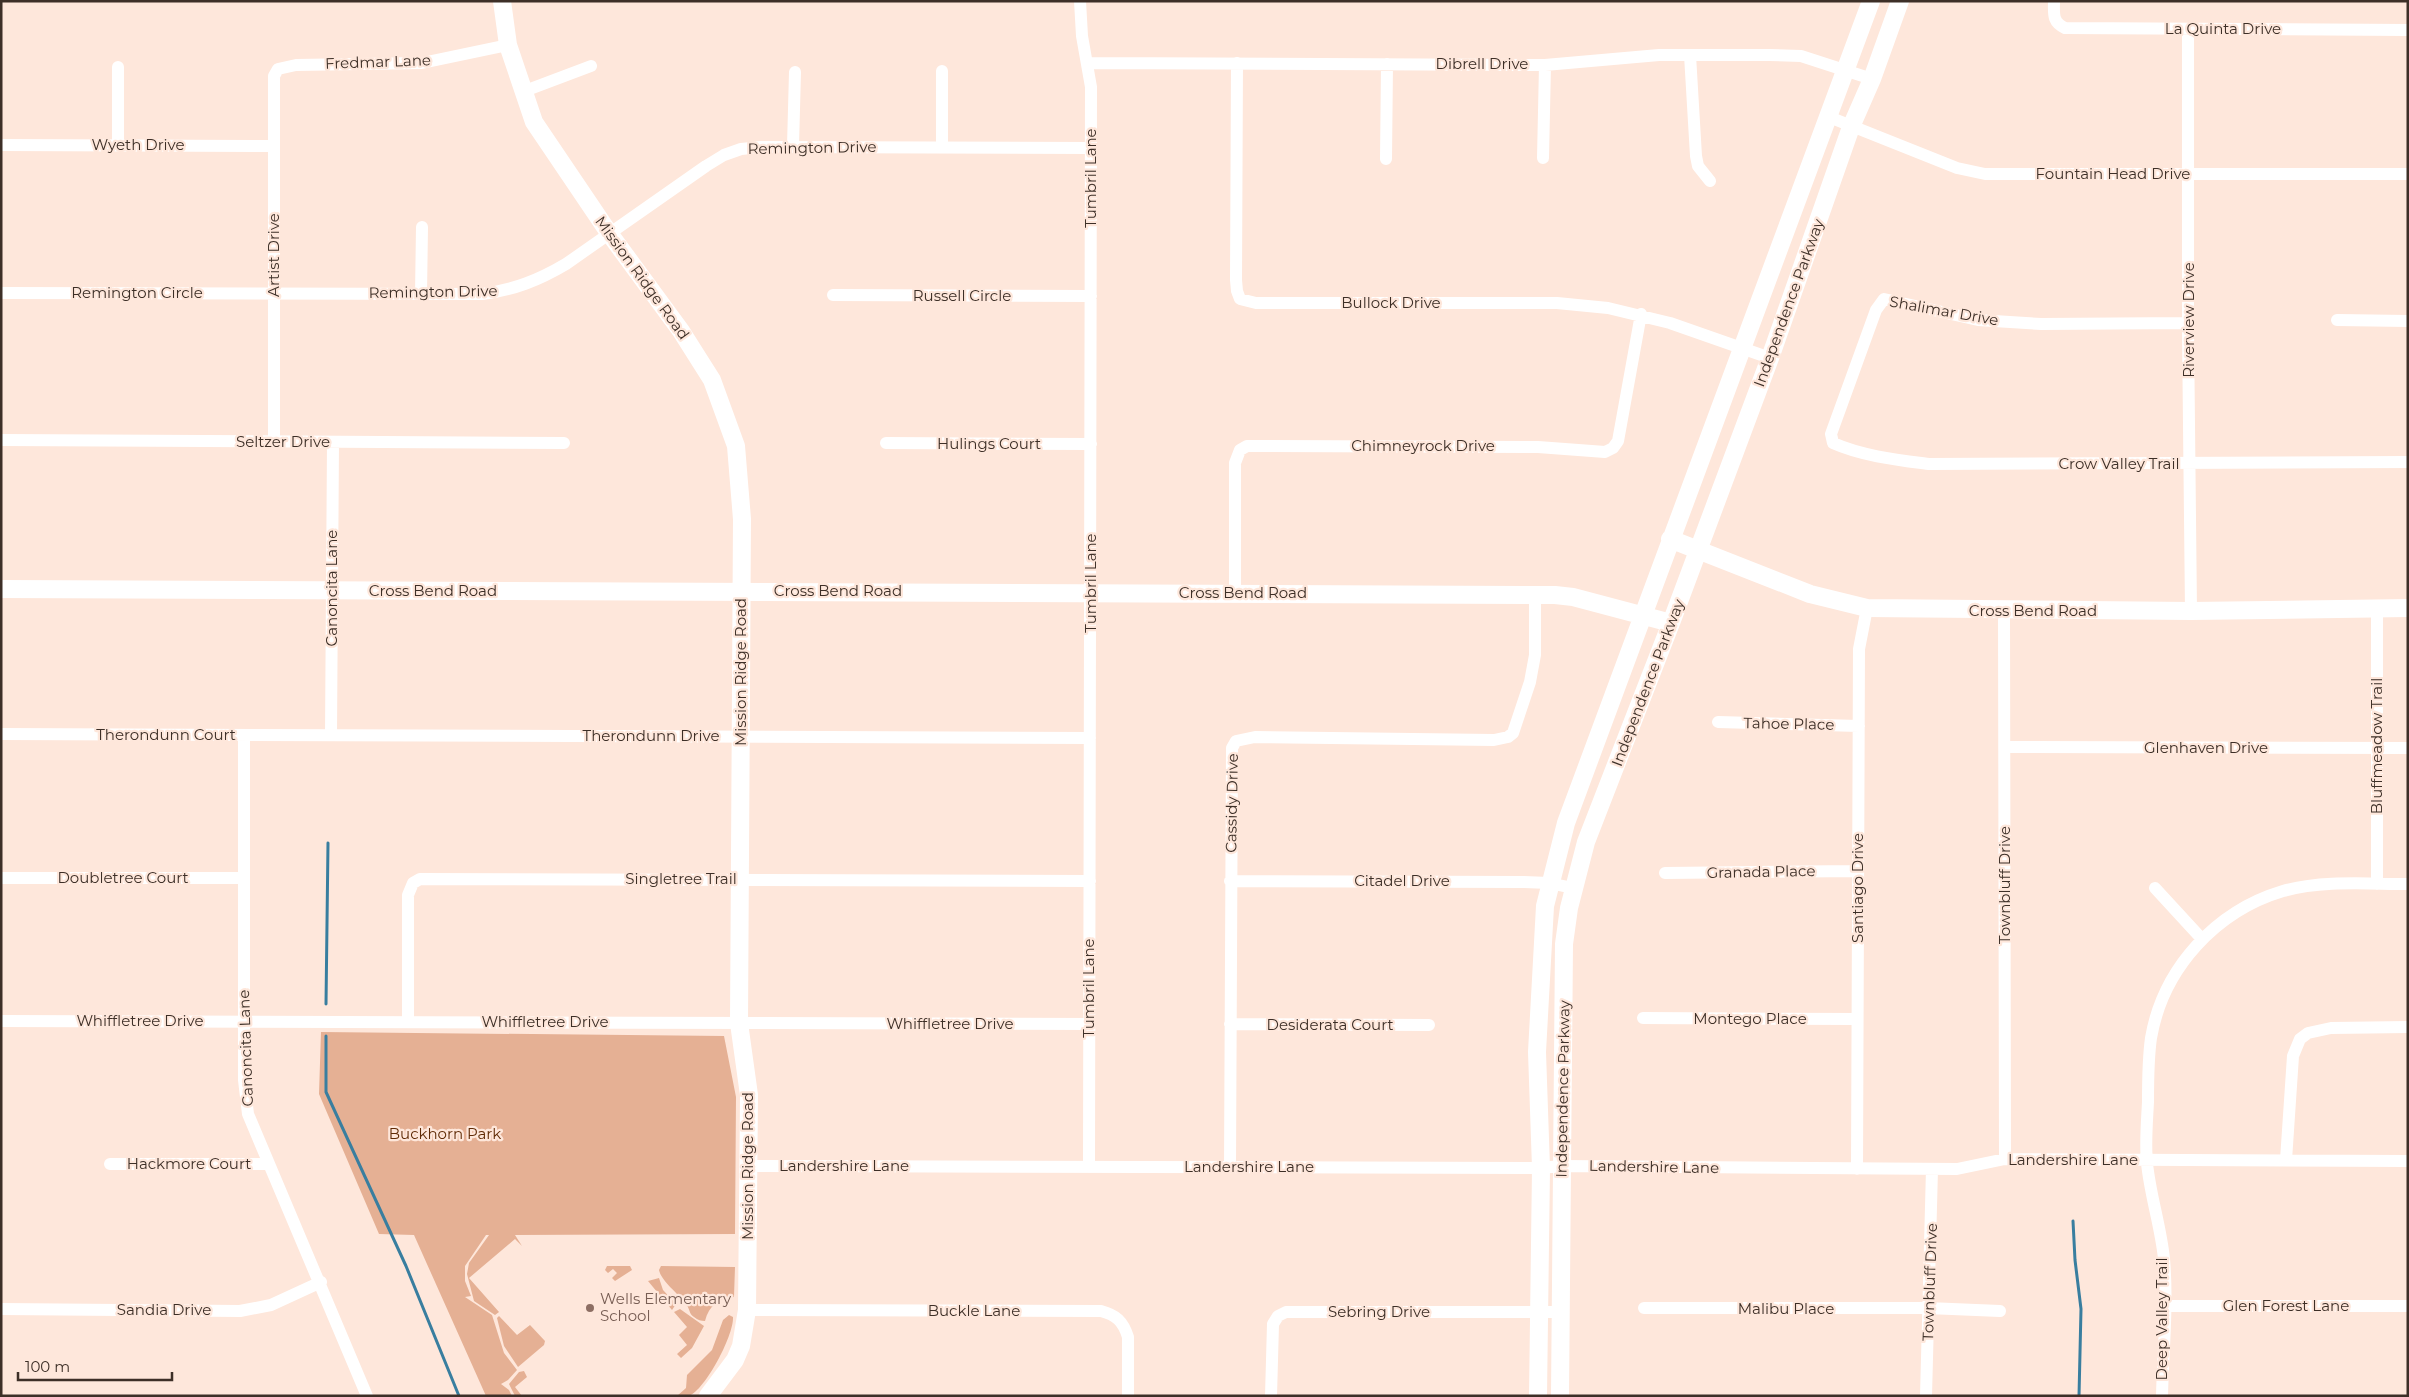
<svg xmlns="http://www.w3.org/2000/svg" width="2409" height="1397" viewBox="0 0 2409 1397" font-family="Montserrat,sans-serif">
  <rect width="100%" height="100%" fill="#fee7db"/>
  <path fill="#e5b094" d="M321 1032 724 1036 736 1097 735 1234 515 1235 522 1246 515 1239 469 1278 499 1312 495 1315 474 1301 467 1274 469 1263 489 1235H486L465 1266V1281L471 1296 465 1297 492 1315 504 1353 517 1370 508 1380 501 1384 509 1390 512 1396H486L414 1235 379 1234 319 1094Z
    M607 1266H630L632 1270 615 1281 612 1278 617 1273 613 1269 608 1273 605 1270Z
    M661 1266 735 1267 734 1297C719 1298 709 1305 705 1321 701 1321 698 1320 694 1317 689 1314 690 1309 686 1304 679 1294 661 1281 659 1270Z
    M659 1278 663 1290 676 1304 672 1310 648 1281Z
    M680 1309 704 1326 692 1348 681 1358 677 1354 687 1345 679 1335 687 1327 674 1312Z
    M729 1315 733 1317C734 1335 706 1389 689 1396 686 1397 680 1396 677 1396L686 1388 687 1375 712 1350 723 1320Z
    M499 1316 517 1335 530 1325 545 1341 544 1345 518 1367 504 1346 497 1318Z
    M524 1371 527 1377 515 1387 522 1396H515L509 1384 519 1372Z"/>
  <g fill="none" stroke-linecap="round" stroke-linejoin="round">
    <path stroke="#397e9f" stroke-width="3" d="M326 1004 328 843
      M326 1036V1092L406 1266 459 1396
      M2073 1221 2075 1260 2081 1309 2079 1396"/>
    <path stroke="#fff" stroke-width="12" d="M1080 1 1082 36 1091 87 1089 1166
      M2054 1C2054 14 2052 22 2065 28L2408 30
      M2188 29V331L2191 611
      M1690 55 1696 156 1698 166 1710 181
      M1088 63 1545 65 1659 55H1769L1801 56 1872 79
      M1237 63 1236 280 1237 291 1240 299 1256 303H1557L1608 308 1670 323 1770 358
      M942 71V147
      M522 92 591 66
      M1829 117 1957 168 1985 174H2408
      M118 144V67
      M1 145 274 146
      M793 146 795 72
      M1543 158 1545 65
      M1386 159 1387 64
      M1 293 482 294C514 290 539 280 566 264L706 166 724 155 741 149 761 147 1091 148
      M421 294 422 227
      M833 295 1091 296
      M2337 320 2408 321
      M2189 323 2041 324 1978 320 1884 299 1876 310 1831 434 1833 443C1862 456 1898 460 1929 464L2408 462
      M1 440 564 443
      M274 442V76L278 69 296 65 422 63 508 45
      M886 443 1091 444
      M1235 593V463L1240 450 1247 446H1258L1538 447 1605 452 1613 448 1618 441 1641 314
      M2004 611 2005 1159
      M1718 722 1859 726
      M1 734 1090 738
      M331 735 333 442
      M244 736V1080L248 1114 367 1396
      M2005 747 2408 748
      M1665 873 1857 871
      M1 878H244
      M1230 881 1523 882 1549 883 1573 888
      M2377 884V608
      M2155 888 2201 938
      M1643 1018 1857 1019
      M1 1021 1089 1024
      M408 1022V895L413 883 420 879 1090 881
      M1230 1024 1429 1025
      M2286 1160 2293 1056 2300 1039 2308 1033 2331 1028 2408 1027
      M110 1164H268
      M749 1166 1541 1168 1562 1166 1957 1169 2005 1159 2408 1161
      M1230 1167 1232 748 1236 741 1255 737 1494 740 1508 737 1513 733 1530 682 1535 655V595
      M1857 1169 1859 649 1867 608
      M2164 1306H2408
      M1644 1308H1928L2000 1311
      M1 1309 240 1311 271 1305 321 1282
      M747 1310 1101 1311C1116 1315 1123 1321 1128 1337V1396
      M1271 1396 1273 1324 1278 1316 1286 1312H1561
      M1926 1396 1932 1169
      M2162 1396C2163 1351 2168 1304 2164 1259 2161 1227 2150 1195 2147 1163 2145 1143 2147 1122 2148 1102 2148 1081 2148 1059 2151 1038 2163 968 2216 911 2283 891 2323 880 2367 884 2408 884"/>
    <path stroke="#fff" stroke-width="18" d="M502 1 508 45 534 122 609 233 681 331 712 380 736 446 742 519 739 1023 749 1095 747 1310 741 1346 735 1360 708 1396
      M1670 539 1810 594 1867 608 2191 611 2408 608
      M1 589 1555 595 1573 597 1671 623
      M1538 1396 1541 1168 1537 1052 1545 906 1566 823 1871 1
      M1560 1396 1564 944 1569 908 1586 842 1671 623 1770 358 1851 127 1872 79 1900 1"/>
  </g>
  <circle fill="#8d6e63" stroke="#fee7db" stroke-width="2" cx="590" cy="1308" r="5"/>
  <g text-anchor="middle" stroke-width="4.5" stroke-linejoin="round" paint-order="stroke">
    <g font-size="15" fill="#3d2f27" stroke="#fee7db">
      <text x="2223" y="34">La Quinta Drive</text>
      <text transform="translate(378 62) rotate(-2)" y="5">Fredmar Lane</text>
      <text x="1482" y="69">Dibrell Drive</text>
      <text x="138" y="150">Wyeth Drive</text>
      <text transform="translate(812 148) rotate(-1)" y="5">Remington Drive</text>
      <text x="2113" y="179">Fountain Head Drive</text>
      <text transform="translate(1091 178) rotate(-90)" y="5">Tumbril Lane</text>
      <text transform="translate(274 255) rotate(-90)" y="5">Artist Drive</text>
      <text transform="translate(642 278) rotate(54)" y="5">Mission Ridge Road</text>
      <text transform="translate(433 292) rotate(-1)" y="5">Remington Drive</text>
      <text x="137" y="298">Remington Circle</text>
      <text x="962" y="301">Russell Circle</text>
      <text x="1391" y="308">Bullock Drive</text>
      <text transform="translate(1789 303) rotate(-70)" y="5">Independence Parkway</text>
      <text transform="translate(1944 311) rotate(10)" y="5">Shalimar Drive</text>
      <text transform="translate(2189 320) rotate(-90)" y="5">Riverview Drive</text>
      <text x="283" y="447">Seltzer Drive</text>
      <text x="989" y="449">Hulings Court</text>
      <text x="1423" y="451">Chimneyrock Drive</text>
      <text x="2119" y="469">Crow Valley Trail</text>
      <text transform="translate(1091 583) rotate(-90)" y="5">Tumbril Lane</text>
      <text transform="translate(332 588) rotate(-90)" y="5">Canoncita Lane</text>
      <text x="433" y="596">Cross Bend Road</text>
      <text x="838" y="596">Cross Bend Road</text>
      <text x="1243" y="598">Cross Bend Road</text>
      <text x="2033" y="616">Cross Bend Road</text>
      <text transform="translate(741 672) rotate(-90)" y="5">Mission Ridge Road</text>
      <text transform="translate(1648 683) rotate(-69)" y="5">Independence Parkway</text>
      <text transform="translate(1789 724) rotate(1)" y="5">Tahoe Place</text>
      <text x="166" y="740">Therondunn Court</text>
      <text x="651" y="741">Therondunn Drive</text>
      <text transform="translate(2377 746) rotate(-90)" y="5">Bluffmeadow Trail</text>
      <text x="2206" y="753">Glenhaven Drive</text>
      <text transform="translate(1232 803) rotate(-89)" y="5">Cassidy Drive</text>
      <text transform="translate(1761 872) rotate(-1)" y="5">Granada Place</text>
      <text x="123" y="883">Doubletree Court</text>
      <text x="681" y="884">Singletree Trail</text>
      <text x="1402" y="886">Citadel Drive</text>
      <text transform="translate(2005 885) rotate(-90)" y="5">Townbluff Drive</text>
      <text transform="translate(1858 888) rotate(-90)" y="5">Santiago Drive</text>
      <text transform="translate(1089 988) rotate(-90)" y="5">Tumbril Lane</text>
      <text x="1750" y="1024">Montego Place</text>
      <text x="140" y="1026">Whiffletree Drive</text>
      <text x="545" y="1027">Whiffletree Drive</text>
      <text x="950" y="1029">Whiffletree Drive</text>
      <text x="1330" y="1030">Desiderata Court</text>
      <text transform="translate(246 1048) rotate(-92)" y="5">Canoncita Lane</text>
      <text transform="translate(1563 1089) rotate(-89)" y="5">Independence Parkway</text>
      <text x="2073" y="1165">Landershire Lane</text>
      <text x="189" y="1169">Hackmore Court</text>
      <text transform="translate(748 1166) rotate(-90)" y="5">Mission Ridge Road</text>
      <text x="844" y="1171">Landershire Lane</text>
      <text x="1249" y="1172">Landershire Lane</text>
      <text transform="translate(1654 1167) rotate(1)" y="5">Landershire Lane</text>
      <text transform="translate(1930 1282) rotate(-88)" y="5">Townbluff Drive</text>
      <text x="2286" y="1311">Glen Forest Lane</text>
      <text x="1786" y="1314">Malibu Place</text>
      <text x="164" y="1315">Sandia Drive</text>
      <text x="974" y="1316">Buckle Lane</text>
      <text x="1379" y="1317">Sebring Drive</text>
      <text transform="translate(2162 1319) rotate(-90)" y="5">Deep Valley Trail</text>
    </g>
    <g font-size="15" fill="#602b06" stroke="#fee7db">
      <text x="445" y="1139">Buckhorn Park</text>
    </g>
    <g font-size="15" fill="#785e54" stroke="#fee7db" text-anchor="start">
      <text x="600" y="1304">Wells Elementary<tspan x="600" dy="17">School</tspan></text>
    </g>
  </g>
  <rect width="2409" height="1397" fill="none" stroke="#3d2f27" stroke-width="5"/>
  <path d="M18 1372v8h154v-8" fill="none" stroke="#3d2f27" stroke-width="2.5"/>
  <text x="25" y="1372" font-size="15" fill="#3d2f27" stroke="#fee7db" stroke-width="4" paint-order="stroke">100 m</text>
</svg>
